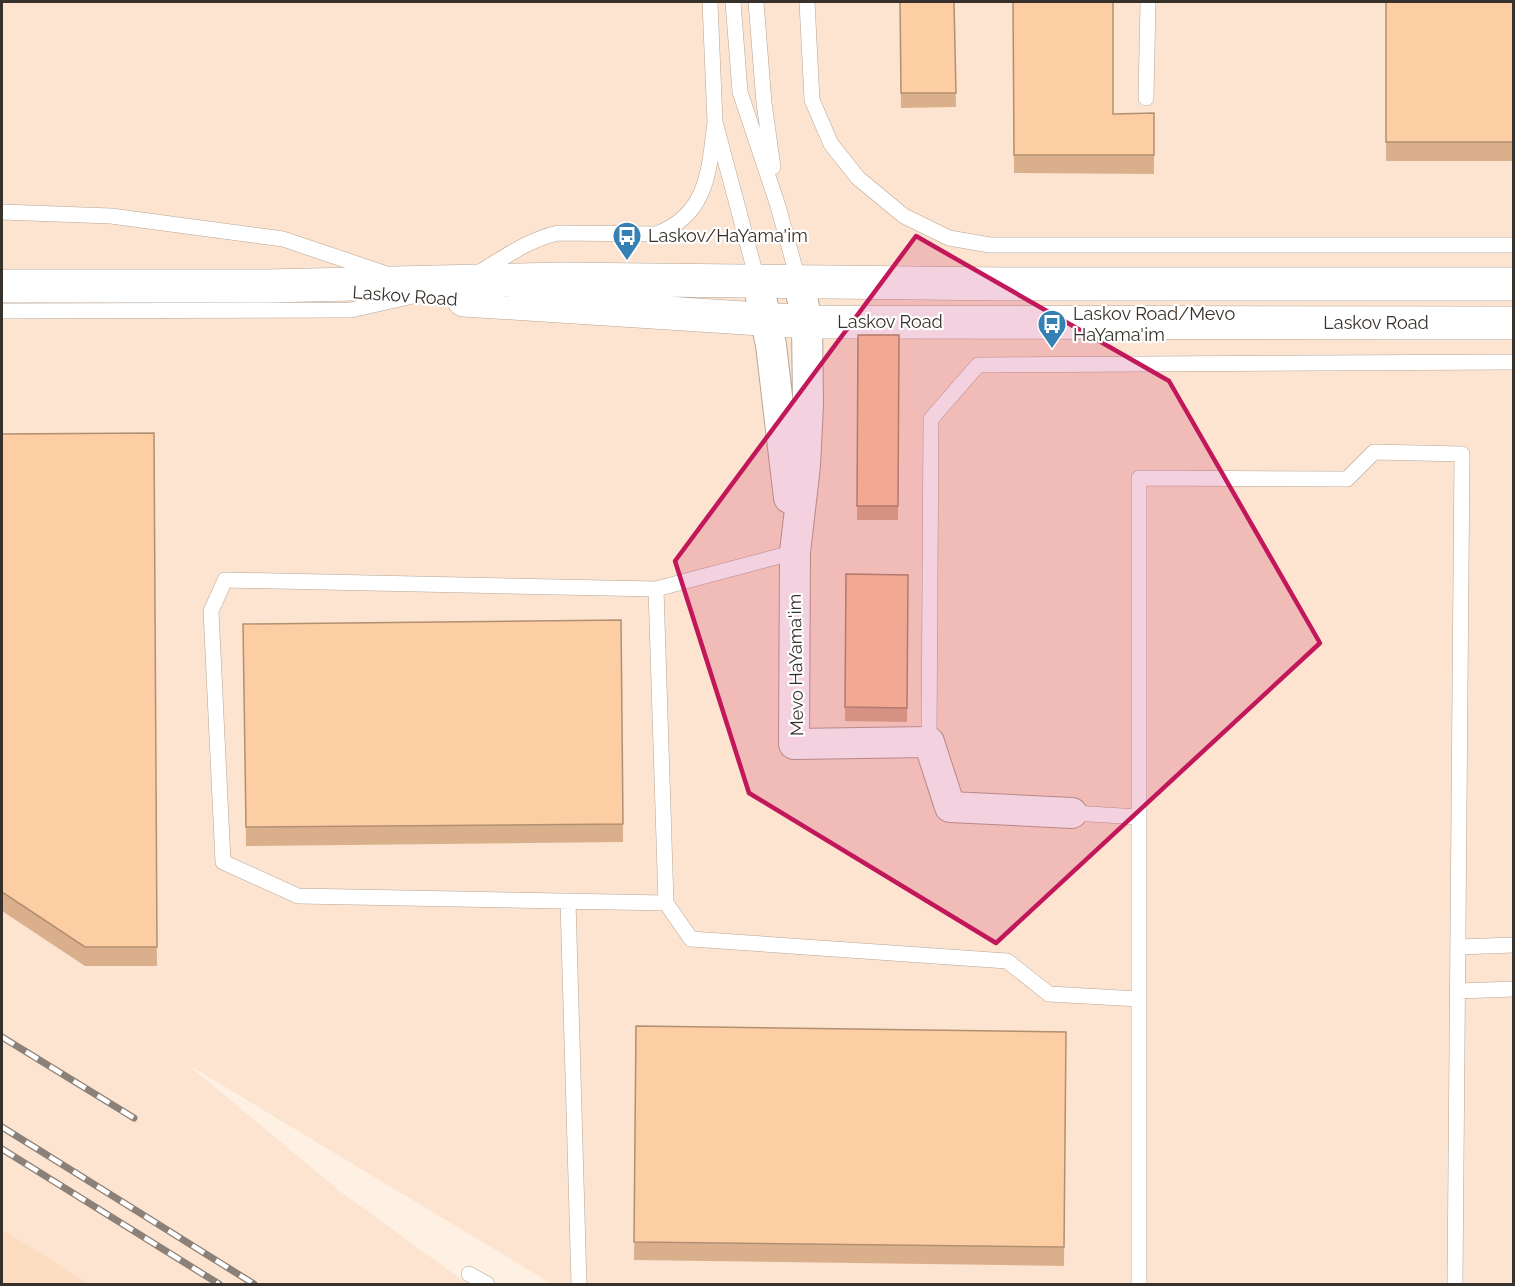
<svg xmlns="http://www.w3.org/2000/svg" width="1515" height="1286" viewBox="0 0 1515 1286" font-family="Raleway,sans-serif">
  <rect width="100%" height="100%" fill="#fff0e4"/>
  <path fill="#fde4d0" d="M2 2H1513V1284H552L187 1064 341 1192 468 1284H90L2 1229Z"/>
  <path fill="#fdddc1" d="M2 1229 90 1284H2Z"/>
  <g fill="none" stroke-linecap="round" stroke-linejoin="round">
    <g stroke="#b6a596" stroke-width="16">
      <path id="lane" d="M710 2 715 122 758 283
        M733 2 740 92 778 206 799 283
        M756 2 764 103 773 167
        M807 2 812 100 831 144 858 178 904 216 949 238 990 245H1514
        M1146 98 1148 2
        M2 212 111 216 283 239 384 273
        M475 275C502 259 527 240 558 233L656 234C708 215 709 170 715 122
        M2 311 351 310 413 296
        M656 589 666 903 298 896 223 862 211 611 225 580 656 589 795 552
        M929 742 931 419 978 365 1514 362
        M1072 813 1139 817
        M568 901 579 1284
        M666 903 691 939 1007 961 1049 994 1139 999
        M1458 947 1514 945
        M1458 991 1514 989
        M469 1274 487 1284
        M1139 1284V478L1347 479 1374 452 1462 454 1455 1284"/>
    </g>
    <g stroke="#b6a596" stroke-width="32">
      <path id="street" d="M758 283 771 345 789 498
        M799 283 807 322 808 405 805 466 795 552 794 744 929 742 950 807 1072 813"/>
    </g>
    <g stroke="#b6a596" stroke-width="34">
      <path id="secondary" d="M2 286H268L562 279 1005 284H1514
        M464 300 807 322 1514 323"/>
    </g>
    <use href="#lane" stroke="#fff" stroke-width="15"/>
    <use href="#street" stroke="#fff" stroke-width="30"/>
    <use href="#secondary" stroke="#fff" stroke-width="33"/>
    <g stroke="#8b8178" stroke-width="7">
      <path id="rail" d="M2 1037 134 1118
        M2 1127 254 1284
        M2 1149 219 1284"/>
    </g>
    <use href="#rail" stroke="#fff" stroke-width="4.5" stroke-dasharray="14" stroke-linecap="butt"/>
  </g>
  <path fill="#dab08c" d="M900 2H954L956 107 901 108Z
    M1013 2 1113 114 1154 113V174L1014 173Z
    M1386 2H1514V161H1386Z
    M858 335H899L898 520H857Z
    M154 433 157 966H85L2 911V434Z
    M846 574 908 575 907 722 845 721Z
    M621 620 623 842 246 846 243 624Z
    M636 1026 1066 1032 1064 1266 634 1260Z"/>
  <path fill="#fdcda3" stroke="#b19072" stroke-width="1.5" d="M900 2H954L956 93H901Z
    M1013 2H1113V114L1154 113V155H1014Z
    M1386 2H1514V142H1386Z
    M858 335H899L898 506H857Z
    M154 433 157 947H85L2 892V434Z
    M846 574 908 575 907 708 845 707Z
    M621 620 623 824 246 827 243 624Z
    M636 1026 1066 1032 1064 1247 634 1242Z"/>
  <path fill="#c2185b" fill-opacity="0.2" stroke="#c2185b" stroke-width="4.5" stroke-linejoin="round" d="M916 236 1169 381 1320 643 996 943 749 793 675 561Z"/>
  <defs>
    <g id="bus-pin" transform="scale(1.5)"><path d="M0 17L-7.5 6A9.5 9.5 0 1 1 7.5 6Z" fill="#3681b4" stroke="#fff"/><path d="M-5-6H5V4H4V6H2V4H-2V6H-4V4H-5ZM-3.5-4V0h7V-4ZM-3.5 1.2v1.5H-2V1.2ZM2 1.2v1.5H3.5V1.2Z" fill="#fff"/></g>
  </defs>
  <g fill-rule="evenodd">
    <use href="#bus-pin" x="627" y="236"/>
    <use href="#bus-pin" x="1052" y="324"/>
  </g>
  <g text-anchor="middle" stroke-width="4.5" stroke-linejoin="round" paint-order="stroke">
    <g font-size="18" fill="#37312b" stroke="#fff" text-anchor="start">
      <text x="648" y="242">Laskov/HaYama'im</text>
      <text x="1073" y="320">Laskov Road/Mevo<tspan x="1073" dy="21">HaYama'im</tspan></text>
    </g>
    <g font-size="18" fill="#37312b" stroke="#fff">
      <text transform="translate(405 296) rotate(4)" y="6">Laskov Road</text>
      <text x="890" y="328">Laskov Road</text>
      <text x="1376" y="329">Laskov Road</text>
      <text transform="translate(796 665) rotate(-91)" y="6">Mevo HaYama'im</text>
    </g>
  </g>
  <rect width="1515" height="1286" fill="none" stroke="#37312b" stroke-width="6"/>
</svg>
